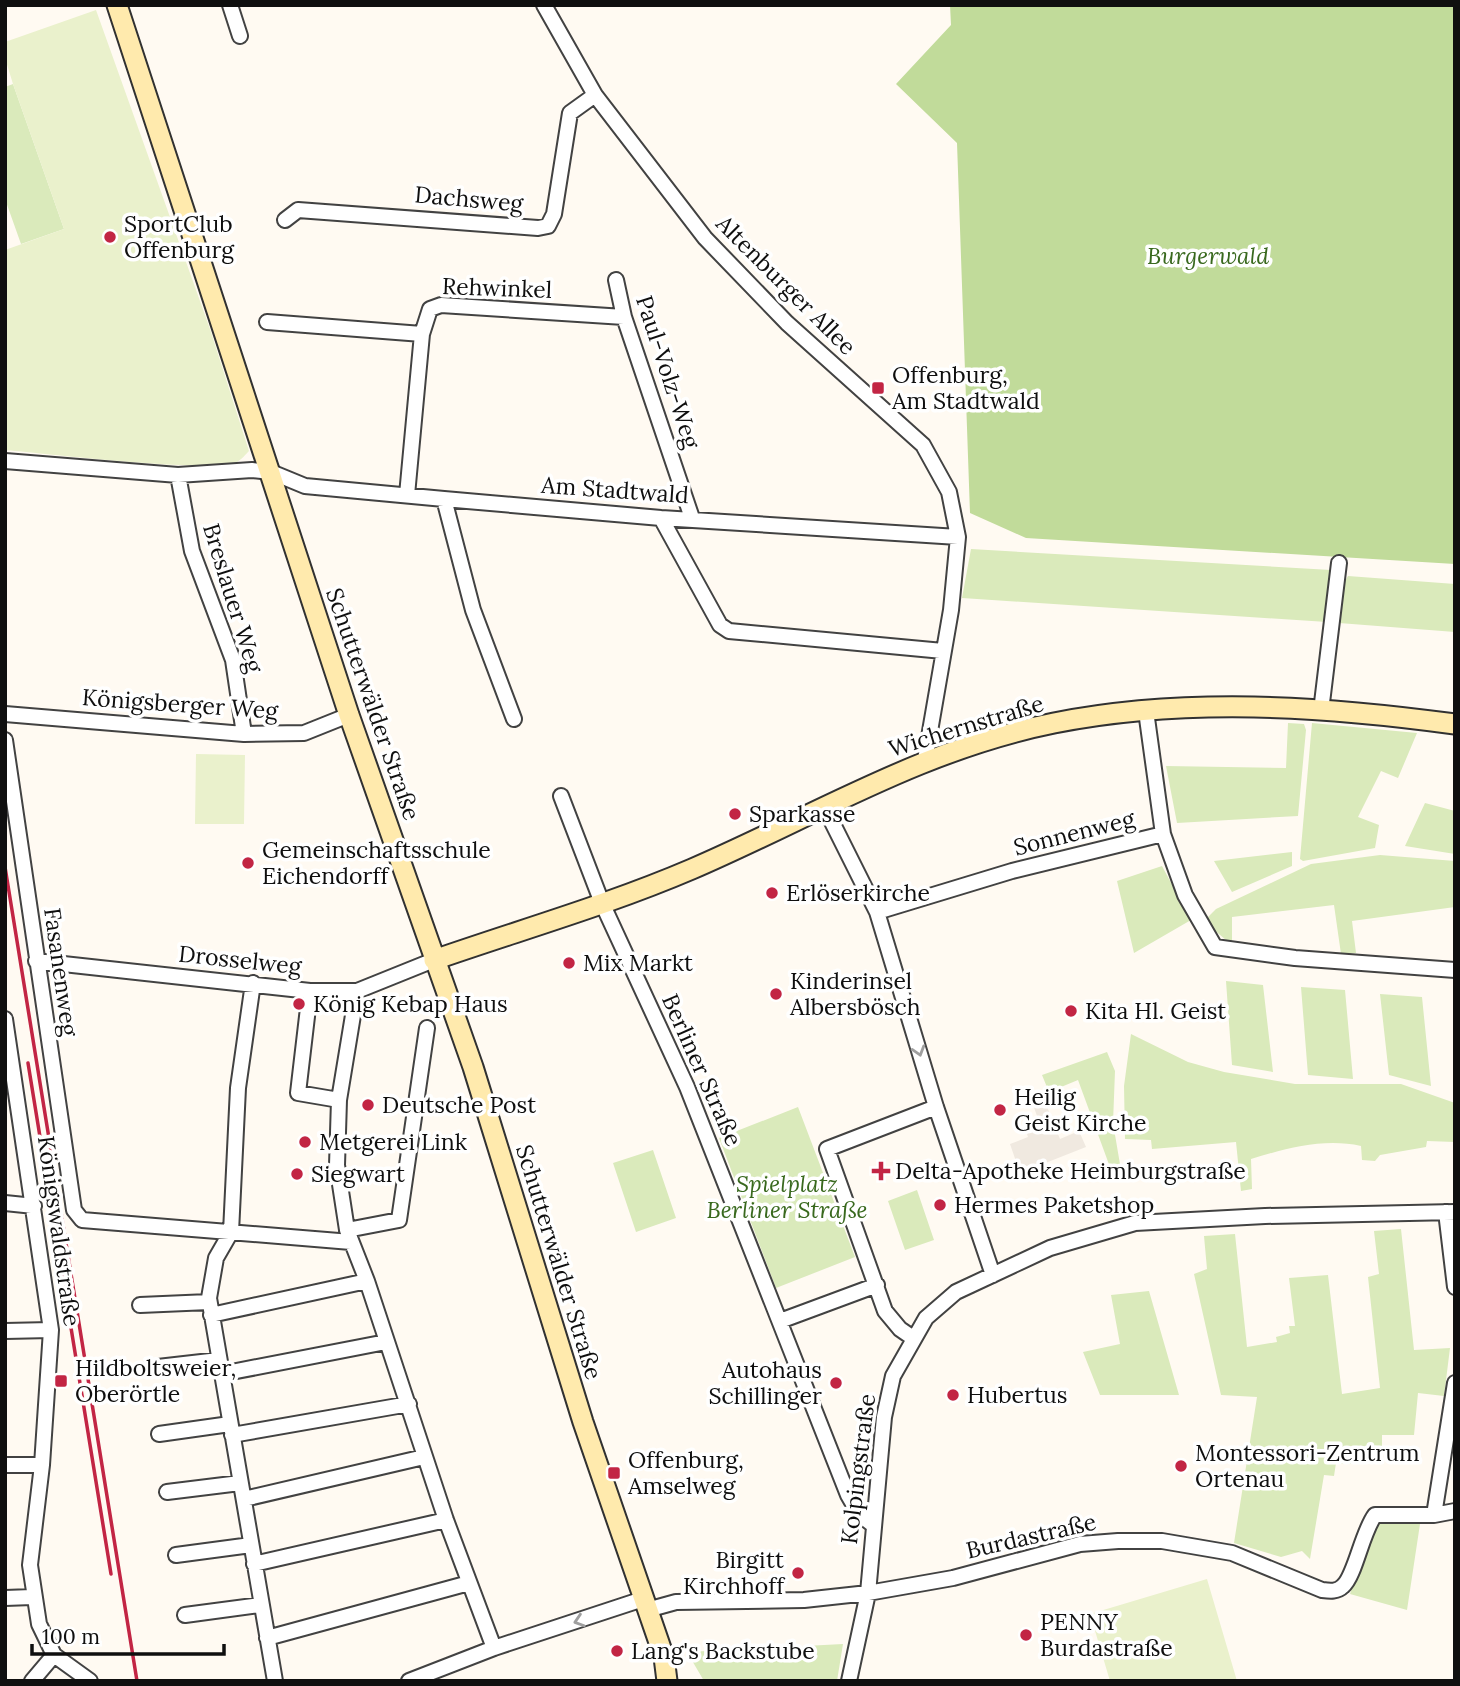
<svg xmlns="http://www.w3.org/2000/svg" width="1460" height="1686" viewBox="0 0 1460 1686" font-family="Lora,serif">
  <rect width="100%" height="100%" fill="#fffaf2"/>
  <path fill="#daeabb" d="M13 84 64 229 21 244 5 199V87Z
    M971 549 1331 570 1327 622 962 598Z
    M1348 576 1455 584V632L1339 623 1345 581Z
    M1288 723 1304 724 1306 730 1298 816 1177 823 1166 766 1286 768Z
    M1312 723 1417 733 1398 778 1381 771 1358 817 1379 825 1375 848 1303 861 1300 859Z
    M1425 803 1455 811V854L1405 846Z
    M1292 852V866L1232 892 1214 861Z
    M1380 855 1455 861V907L1352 921 1356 953 1341 954 1334 905 1232 917V945L1207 924V918L1216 909 1311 864Z
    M1162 866 1191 920 1134 953 1117 881Z
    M1226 981 1263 985 1273 1072 1232 1065Z
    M1301 987 1345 990 1353 1079 1308 1075Z
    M1380 994 1422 997 1431 1086 1389 1075Z
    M1131 1034 1188 1062 1224 1072 1295 1084H1401L1455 1103V1142L1427 1141 1426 1147 1380 1155 1375 1161 1362 1160 1361 1146C1324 1138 1287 1148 1251 1159L1252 1189 1241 1191 1236 1142 1152 1149 1151 1140 1125 1139 1124 1086Z
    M1107 1052 1115 1071 1113 1123 1122 1176 1114 1178 1078 1080 1049 1092 1042 1075Z
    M798 1107 855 1257 776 1288 719 1138Z
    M653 1150 676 1218 636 1232 613 1163Z
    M917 1190 934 1240 905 1250 888 1201Z
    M1401 1229 1414 1350 1450 1348 1444 1396 1418 1393 1414 1435H1382V1448L1353 1446 1351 1464 1336 1463 1334 1476 1324 1475 1310 1559 1302 1551 1281 1557 1234 1543 1257 1397 1221 1395 1194 1274 1207 1269 1204 1236 1235 1234 1247 1347 1277 1342 1276 1337 1290 1333 1289 1326H1295L1289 1278 1328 1275 1342 1394 1380 1388 1368 1277 1379 1274 1374 1231Z
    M1149 1291 1179 1395H1100L1083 1352 1120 1344 1111 1295Z
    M1393 1522 1420 1524 1407 1610 1350 1594 1374 1524Z
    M843 1644 837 1681H704L687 1652Z"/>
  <path fill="#c1db9a" d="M950 5H1455V564L1026 538 970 513 957 143 896 84 951 25Z"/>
  <path fill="#eaf1cc" d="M96 10 210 329 249 451C246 454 241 460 237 462 215 474 41 453 5 450V250L64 229 13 84 5 58V42Z
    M196 754 245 755 244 824H195Z
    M1207 1579 1237 1681H1110L1090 1614Z"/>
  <path fill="#f0e9e0" d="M1042 1094 1060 1139 1079 1131 1086 1147 1020 1173 1010 1144 1028 1137 1023 1122 1037 1116 1031 1099Z"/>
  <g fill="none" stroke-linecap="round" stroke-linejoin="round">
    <g stroke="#424242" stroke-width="18">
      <path id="street" d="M230 5 240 36
        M544 5 595 95 705 238 787 323 923 445 949 492 958 537 951 610 925 760
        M285 220 298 210 538 228 548 226 554 214 570 113 595 95
        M616 280 624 317 692 518
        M267 322 422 334
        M5 461 178 475 252 470 271 472 305 486 444 499 661 518 958 537
        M178 475 192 551 233 660 244 734
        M407 495 422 334 430 309 441 305 624 317
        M444 499 473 610 514 719
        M661 518 720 625 729 631 943 651
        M1321 711 1339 563
        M5 714 244 734 304 733 349 715
        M5 740 74 1210 82 1220 351 1242
        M561 796 602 903 687 1087 848 1495 859 1514 873 1525
        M824 806 877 912 936 1107 993 1275
        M1163 834 1185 895 1215 947 1295 958 1455 970
        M877 912 1012 871 1163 834 1146 711
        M36 961 310 991H357L434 960
        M253 983 238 1088 231 1232 216 1258 209 1298 275 1681
        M310 991 298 1093 339 1100 357 991
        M5 1019 51 1330 42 1465 30 1565 39 1624 54 1655
        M339 1100 337 1165 347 1230 367 1281 446 1520 494 1648
        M5 1203 34 1206
        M1446 1212 1455 1287
        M347 1230 399 1220 427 1028
        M140 1305 209 1302
        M211 1315 367 1281
        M780 1321 877 1285
        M5 1331 51 1330
        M913 1338 900 1329 885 1311 827 1149 936 1107
        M149 1368 219 1360
        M221 1374 386 1342
        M159 1434 230 1424
        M232 1435 409 1404
        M5 1465H42
        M167 1492 240 1483
        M244 1499 424 1457
        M1434 1515 1455 1383
        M176 1555 251 1545
        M254 1564 446 1520
        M5 1598 32 1597
        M647 1610 676 1602 804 1600 868 1593 953 1578 1080 1544 1118 1541H1162L1232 1553 1322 1590C1330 1591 1337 1592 1343 1586 1355 1576 1362 1532 1375 1515H1434L1455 1511
        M185 1615 260 1605
        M267 1638 469 1583
        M54 1655 90 1681
        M32 1681 54 1655
        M409 1681 494 1648 643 1599
        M849 1681 868 1593 884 1417 893 1376 926 1318 956 1292 1050 1248 1135 1223 1265 1216 1455 1212"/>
    </g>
    <g stroke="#313131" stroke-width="23">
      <path id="secondary" d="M117 5 349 715 473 1067 583 1422 664 1657 667 1681
        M434 960C520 930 608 905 692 869 815 816 920 750 1054 723 1185 697 1323 706 1455 724"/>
    </g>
    <use href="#street" stroke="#fff" stroke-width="14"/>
    <use href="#secondary" stroke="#ffeaad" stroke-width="19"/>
    <path stroke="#c22544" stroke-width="3.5" d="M5 867 137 1681
      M28 1063 111 1574"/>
  </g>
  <defs><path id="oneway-chevron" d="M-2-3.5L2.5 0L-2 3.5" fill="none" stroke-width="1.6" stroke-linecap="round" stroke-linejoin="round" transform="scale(1.75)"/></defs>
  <g stroke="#9f9f9f">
    <use href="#oneway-chevron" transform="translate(919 1051) rotate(73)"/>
    <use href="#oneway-chevron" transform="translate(579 1621) rotate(162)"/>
  </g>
  <g fill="#c22544" stroke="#fff" stroke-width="2.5">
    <circle cx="110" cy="237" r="7"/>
    <rect x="871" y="381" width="14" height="14" rx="3.5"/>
    <circle cx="735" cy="814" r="7"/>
    <circle cx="248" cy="863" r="7"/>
    <circle cx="772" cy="893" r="7"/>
    <circle cx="569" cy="963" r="7"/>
    <circle cx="776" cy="994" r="7"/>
    <circle cx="299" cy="1004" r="7"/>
    <circle cx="1071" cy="1011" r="7"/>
    <circle cx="368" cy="1105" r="7"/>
    <circle cx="1000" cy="1110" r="7"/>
    <circle cx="305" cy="1142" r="7"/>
    <path d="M877.5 1160.5h7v7h7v7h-7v7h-7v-7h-7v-7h7z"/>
    <circle cx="297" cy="1174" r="7"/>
    <circle cx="940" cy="1205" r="7"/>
    <rect x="54" y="1374" width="14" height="14" rx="3.5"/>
    <circle cx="836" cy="1383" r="7"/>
    <circle cx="953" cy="1395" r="7"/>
    <circle cx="1181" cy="1466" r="7"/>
    <rect x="607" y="1466" width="14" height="14" rx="3.5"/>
    <circle cx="798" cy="1573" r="7"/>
    <circle cx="1026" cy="1635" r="7"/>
    <circle cx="617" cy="1651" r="7"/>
  </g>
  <g text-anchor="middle" stroke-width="7" stroke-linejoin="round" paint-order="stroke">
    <g font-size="23" fill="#0f0f0f" stroke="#fff">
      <text transform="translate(469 199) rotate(5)" y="8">Dachsweg</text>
      <text transform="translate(786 285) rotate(45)" y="8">Altenburger Allee</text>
      <text transform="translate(497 288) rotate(2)" y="8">Rehwinkel</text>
      <text transform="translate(668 372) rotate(72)" y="8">Paul-Volz-Weg</text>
      <text transform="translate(615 490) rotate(4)" y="8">Am Stadtwald</text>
      <text transform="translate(233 598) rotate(73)" y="8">Breslauer Weg</text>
      <text transform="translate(180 704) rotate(4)" y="8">Königsberger Weg</text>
      <text transform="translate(373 704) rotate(71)" y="8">Schutterwälder Straße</text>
      <text transform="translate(966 726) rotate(-17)" y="8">Wichernstraße</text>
      <text transform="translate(1074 833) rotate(-14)" y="8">Sonnenweg</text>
      <text transform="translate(240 960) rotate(6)" y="8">Drosselweg</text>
      <text transform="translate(61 972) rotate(82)" y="8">Fasanenweg</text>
      <text transform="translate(702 1070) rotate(66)" y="8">Berliner Straße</text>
      <text transform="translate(59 1231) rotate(82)" y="8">Königswaldstraße</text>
      <text transform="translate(559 1262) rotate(73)" y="8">Schutterwälder Straße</text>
      <text transform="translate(858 1469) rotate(-83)" y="8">Kolpingstraße</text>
      <text transform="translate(1031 1536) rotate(-13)" y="8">Burdastraße</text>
    </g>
    <g font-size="23" fill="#0f0f0f" stroke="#fff" text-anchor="start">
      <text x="124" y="232">SportClub<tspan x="124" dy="26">Offenburg</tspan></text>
      <text x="892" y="383">Offenburg,<tspan x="892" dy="26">Am Stadtwald</tspan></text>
      <text x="749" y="822">Sparkasse</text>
      <text x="262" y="858">Gemeinschaftsschule<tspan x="262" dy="26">Eichendorff</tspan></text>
      <text x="786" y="901">Erlöserkirche</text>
      <text x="583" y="971">Mix Markt</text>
      <text x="790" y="989">Kinderinsel<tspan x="790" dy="26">Albersbösch</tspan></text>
      <text x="313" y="1012">König Kebap Haus</text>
      <text x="1085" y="1019">Kita Hl. Geist</text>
      <text x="1014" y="1105">Heilig<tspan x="1014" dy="26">Geist Kirche</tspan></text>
      <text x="382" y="1113">Deutsche Post</text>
      <text x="319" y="1150">Metgerei Link</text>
      <text x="895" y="1179">Delta-Apotheke Heimburgstraße</text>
      <text x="311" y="1182">Siegwart</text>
      <text x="954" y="1213">Hermes Paketshop</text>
      <text x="75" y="1376">Hildboltsweier,<tspan x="75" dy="26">Oberörtle</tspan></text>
      <text x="822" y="1378" text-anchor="end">Autohaus<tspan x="822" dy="26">Schillinger</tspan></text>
      <text x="967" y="1403">Hubertus</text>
      <text x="1195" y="1461">Montessori-Zentrum<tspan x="1195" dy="26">Ortenau</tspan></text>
      <text x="628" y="1468">Offenburg,<tspan x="628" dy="26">Amselweg</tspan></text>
      <text x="784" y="1568" text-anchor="end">Birgitt<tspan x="784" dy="26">Kirchhoff</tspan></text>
      <text x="1040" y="1630">PENNY<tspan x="1040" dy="26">Burdastraße</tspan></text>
      <text x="631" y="1659">Lang's Backstube</text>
    </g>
    <g font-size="23" font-style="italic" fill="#39691e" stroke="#fff">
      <text x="1208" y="264">Burgerwald</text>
      <text x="787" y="1192">Spielplatz<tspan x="787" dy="26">Berliner Straße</tspan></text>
    </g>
  </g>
  <rect width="1460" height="1686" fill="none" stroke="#0f0f0f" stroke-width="14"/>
  <path d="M32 1644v10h192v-10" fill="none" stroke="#0f0f0f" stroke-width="3.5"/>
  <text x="42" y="1644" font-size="21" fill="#0f0f0f" stroke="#ffffff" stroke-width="5" paint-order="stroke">100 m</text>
</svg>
